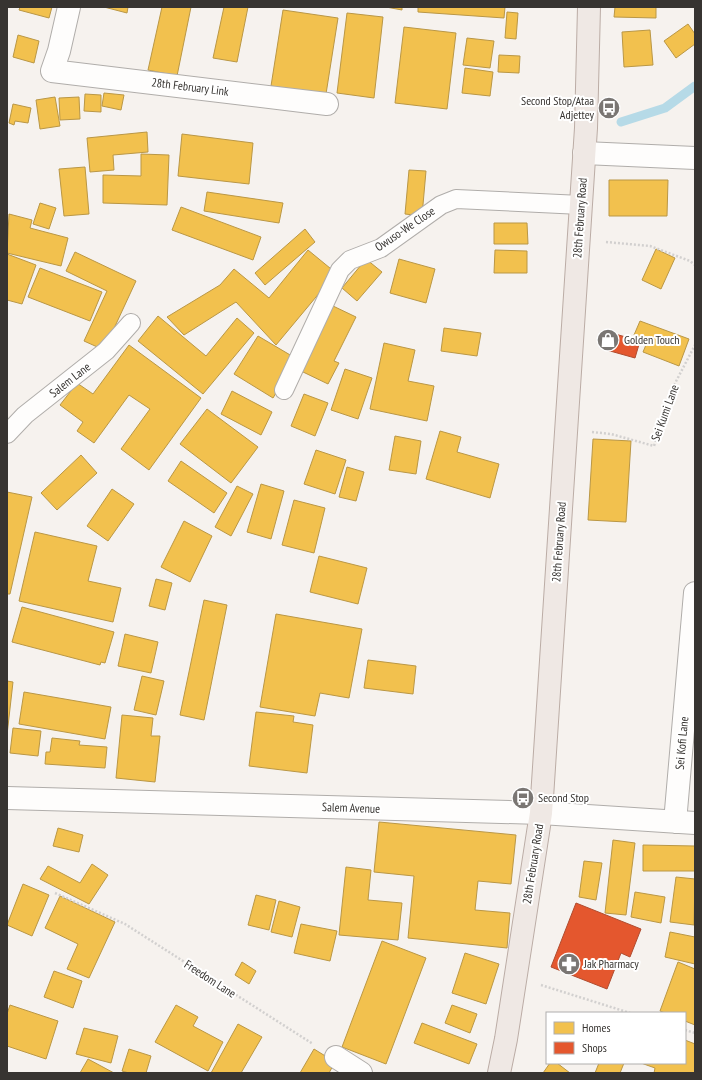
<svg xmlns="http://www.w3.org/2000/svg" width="702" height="1080" viewBox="0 0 702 1080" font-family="'PT Sans Narrow',sans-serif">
  <rect width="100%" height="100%" fill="#f6f2ee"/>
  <path fill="#f2c14e" stroke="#ba9745" d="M20 7H52L49 18 19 10Z
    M104 7H128L127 13Z
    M162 7H191L177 76 148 70Z
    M224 7H248L237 62 213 58Z
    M386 7H402V10Z
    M418 7H505L504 18 418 12Z
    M615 7H656V18L614 17Z
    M283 10 338 18 326 94 271 86Z
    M507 12 518 13 516 39 505 38Z
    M347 13 383 17 374 98 337 93Z
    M688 24 695 34V44L676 58 664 41Z
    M404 27 456 33 447 109 395 103Z
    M650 30 653 65 624 67 622 32Z
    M18 35 39 41 34 63 13 57Z
    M467 38 494 41 490 68 463 65Z
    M499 55 520 56 519 73 498 72Z
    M465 68 493 72 490 96 462 93Z
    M104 93 124 95 121 110 102 106Z
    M85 94 101 95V112L84 111Z
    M55 97 60 126 40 129 36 100Z
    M79 97 80 119 60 120 59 98Z
    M13 104 31 108 28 123 15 121 14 125 9 123Z
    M147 132 148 152 113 155 114 170 90 172 87 138Z
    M182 134 253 143 249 184 178 176Z
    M141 154 169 155 167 205 103 203V175L141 176Z
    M85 167 89 214 64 216 59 169Z
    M409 170 426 171 422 216 405 214Z
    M609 180H668L667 216H609Z
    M207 192 283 203 279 223 204 211Z
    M40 203 56 208 49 229 33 224Z
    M181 207 261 237 253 260 172 230Z
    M9 214 32 220 30 228 68 238 61 266 7 253Z
    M494 223H527L528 244H494Z
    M305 229 315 242 265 285 255 273Z
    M656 249 675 258 661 289 642 280Z
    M308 250 336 273 276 345 236 302 184 335 167 317 220 285 234 269 269 298Z
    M495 250 527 251V273H494Z
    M75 252 136 281 104 350 84 341 107 291 66 271Z
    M7 254 36 265 22 304 7 300Z
    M366 259 382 272 357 301 342 288Z
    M399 259 435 269 426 303 390 293Z
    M40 268 102 292 90 321 28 297Z
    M333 306 356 317 334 361 339 363 328 384 301 371Z
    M158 316 206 356 237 318 254 333 203 394 138 341Z
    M640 321 689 339 679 366 643 352 648 340 634 335Z
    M444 328 481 333 477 356 441 351Z
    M258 336 297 359 273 398 234 374Z
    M384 343 415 350 408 381 434 386 427 421 370 409Z
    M129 345 201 398 149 470 121 449 150 409 129 395 94 443 77 431 83 422 60 405 77 383 93 394Z
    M345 369 372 378 358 419 331 410Z
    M232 391 272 412 261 435 221 414Z
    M304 394 328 403 315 436 291 426Z
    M207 409 258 447 231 483 180 444Z
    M440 431 461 437 457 452 499 464 490 498 426 479Z
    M395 436 421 441 416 474 389 470Z
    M593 439 631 441 626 522 588 520Z
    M316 450 346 460 335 494 304 484Z
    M81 455 97 473 57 510 41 493Z
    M181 461 227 493 214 513 168 481Z
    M347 467 364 472 356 501 339 497Z
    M261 484 284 491 271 539 247 532Z
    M237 486 253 494 231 536 215 527Z
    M112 489 134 504 108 541 87 526Z
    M7 492 32 497 10 594H7Z
    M294 500 325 508 314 553 282 545Z
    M184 521 212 536 190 582 161 567Z
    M35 532 97 546 88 581 121 588 113 622 19 601Z
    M319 556 367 568 358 604 310 592Z
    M156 579 172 583 165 610 149 606Z
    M204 600 227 605 204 720 180 715Z
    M22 607 114 632 105 663 101 662 100 665 12 642Z
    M276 614 362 629 349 698 320 693 315 716 260 707Z
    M125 634 158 642 151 673 118 666Z
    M368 660 416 666 413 694 364 688Z
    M142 676 164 681 156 715 134 710Z
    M7 681 13 682 7 735Z
    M24 692 111 707 105 739 19 724Z
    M256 712 294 716 293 722 313 725 307 773 249 766Z
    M122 715 153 718 151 736H160L155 782 116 778Z
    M13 728 41 731 38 756 10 753Z
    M52 738 80 741 79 745 107 747 105 768 45 764 46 752H50Z
    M379 822 516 835 511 884 478 881 475 910 510 913 507 948 408 938 414 876 374 872Z
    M58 828 83 835 79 852 53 846Z
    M613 840 635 843 626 915 605 913Z
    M643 845 695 846V871H643Z
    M584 861 602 863 596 900 579 897Z
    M92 864 108 875 89 904 40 879 48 866 80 883Z
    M346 867 371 870 368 900 402 903 398 940 339 935Z
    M676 877 695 879 694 925 670 922Z
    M23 884 49 895 32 936 7 925Z
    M635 892 665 897 661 923 631 917Z
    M256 895 276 900 269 930 248 925Z
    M60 896 115 922 89 978 67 969 78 944 45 928Z
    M279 901 300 907 292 937 271 932Z
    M301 924 337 931 330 961 294 953Z
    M670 932 695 937V964L665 957Z
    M382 941 426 958 386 1064 342 1047Z
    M465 953 499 964 486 1004 452 993Z
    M242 962 256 971 249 984 235 975Z
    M678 962 695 969V1025L685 1021V1013H665L660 1011Z
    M54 971 82 981 73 1008 44 997Z
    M10 1005 58 1021 46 1059 7 1046V1014Z
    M176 1005 198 1017 193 1026 223 1042 208 1071 155 1042Z
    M452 1005 477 1014 470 1033 445 1023Z
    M422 1023 477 1044 469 1064 414 1043Z
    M238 1024 262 1037 241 1073H211Z
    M84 1028 118 1036 111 1063 76 1054Z
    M685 1040 695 1044V1073H654L655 1068 641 1063H685Z
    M129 1049 151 1056 146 1073H129L122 1071Z
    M314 1049 335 1062 329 1073H300Z
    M88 1059 114 1073H80Z
    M550 1063H557L570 1073H543Z
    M599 1063H624L620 1073H595Z"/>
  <path fill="#e4572e" stroke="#b04c2f" d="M608 332 640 341 635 358 603 349Z
    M576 903 641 929 630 957 621 953 607 989 551 967Z"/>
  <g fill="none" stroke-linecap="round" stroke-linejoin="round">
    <path stroke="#b6dae7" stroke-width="9" d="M621 122 665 108 695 86"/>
    <g stroke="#b0adaa" stroke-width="20">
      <path id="service" d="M284 390 340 270 350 260 381 248 441 205 456 199 581 205
        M7 434 25 415 106 351 131 323"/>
    </g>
    <g stroke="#b0adaa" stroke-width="24">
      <path id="minor" d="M69 7 59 51 52 71 327 104
        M584 153 695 158
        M7 798 541 813 695 823
        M675 822 695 593
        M336 1057 361 1073"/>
    </g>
    <g stroke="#bbaca5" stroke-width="24">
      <path id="primary" d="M499 1073 506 1039 541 813 586 128 589 7"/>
    </g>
    <path stroke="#d2d0cf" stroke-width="2.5" stroke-dasharray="2 2" stroke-linecap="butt" d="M606 242 650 246 690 261 695 265
      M592 432 611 434 654 446 671 391 695 345
      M55 893 125 924 313 1044
      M541 985 630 1013
      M685 1030 695 1033"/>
    <use href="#service" stroke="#fefdfc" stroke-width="18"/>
    <use href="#minor" stroke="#fefdfc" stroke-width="22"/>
    <use href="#primary" stroke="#efe8e4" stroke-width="22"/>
  </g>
  <defs>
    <g id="bus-disc" transform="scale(1.15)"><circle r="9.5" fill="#7a7673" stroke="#fff"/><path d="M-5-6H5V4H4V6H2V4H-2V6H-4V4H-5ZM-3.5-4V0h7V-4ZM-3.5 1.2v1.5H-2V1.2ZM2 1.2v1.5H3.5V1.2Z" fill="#fff"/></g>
    <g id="shop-disc" transform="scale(1.15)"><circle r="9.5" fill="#7a7673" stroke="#fff"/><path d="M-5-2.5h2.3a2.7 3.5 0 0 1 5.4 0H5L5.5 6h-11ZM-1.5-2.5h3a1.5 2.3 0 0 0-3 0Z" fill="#fff"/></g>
    <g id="pharmacy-disc" transform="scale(1.15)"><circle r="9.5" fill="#7a7673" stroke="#fff"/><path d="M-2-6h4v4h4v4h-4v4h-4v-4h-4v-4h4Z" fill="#fff"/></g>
  </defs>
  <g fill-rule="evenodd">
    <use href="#bus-disc" x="609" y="108"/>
    <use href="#shop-disc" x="608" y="340"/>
    <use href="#bus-disc" x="523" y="798"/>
    <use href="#pharmacy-disc" x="569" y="964"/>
  </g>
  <g text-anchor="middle" stroke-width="4" stroke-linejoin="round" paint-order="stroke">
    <g font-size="12" fill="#373431" stroke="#fff">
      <text transform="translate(190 87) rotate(7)" y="4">28th February Link</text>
      <text transform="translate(580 218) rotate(-86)" y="4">28th February Road</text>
      <text transform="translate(405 229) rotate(-34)" y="4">Owuso-We Close</text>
      <text transform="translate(70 380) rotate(-38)" y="4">Salem Lane</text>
      <text transform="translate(665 413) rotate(-70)" y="4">Sei Kumi Lane</text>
      <text transform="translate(559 542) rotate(-86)" y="4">28th February Road</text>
      <text transform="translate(682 743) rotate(-85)" y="4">Sei Kofi Lane</text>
      <text transform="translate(351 808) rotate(2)" y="4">Salem Avenue</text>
      <text transform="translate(533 864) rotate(-81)" y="4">28th February Road</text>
      <text transform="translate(210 979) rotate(33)" y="4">Freedom Lane</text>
    </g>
    <g font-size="12" fill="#373431" stroke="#fff" text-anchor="start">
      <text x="594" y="105" text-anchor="end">Second Stop/Ataa<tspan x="594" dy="14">Adjettey</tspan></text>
      <text x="624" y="344">Golden Touch</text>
      <text x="538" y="802">Second Stop</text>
      <text x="584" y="968">Jak Pharmacy</text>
    </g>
  </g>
  <rect width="702" height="1080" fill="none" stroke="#373431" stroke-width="16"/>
  <rect x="546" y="1012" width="140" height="52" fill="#ffffff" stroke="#afaead"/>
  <rect x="554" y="1022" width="20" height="12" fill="#f2c14e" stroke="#afaead"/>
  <text x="582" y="1032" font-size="12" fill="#373431">Homes</text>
  <rect x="554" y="1042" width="20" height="12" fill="#e4572e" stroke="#afaead"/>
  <text x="582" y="1052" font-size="12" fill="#373431">Shops</text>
</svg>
